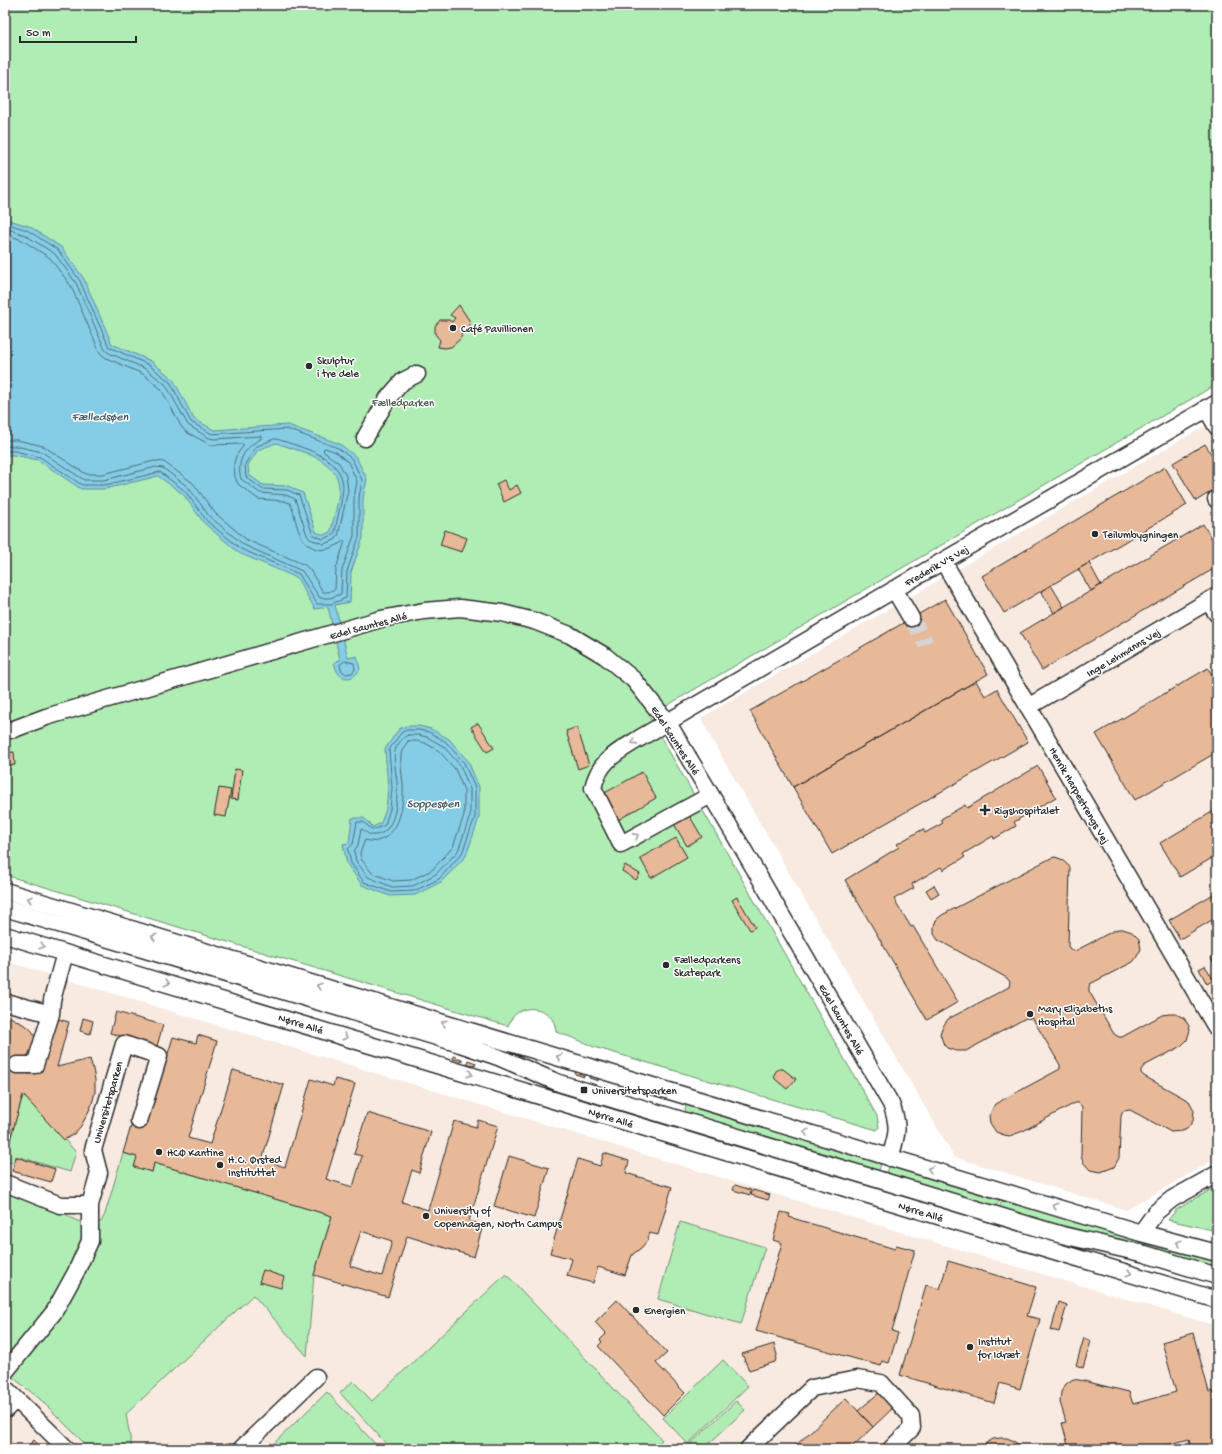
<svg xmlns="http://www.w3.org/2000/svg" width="1222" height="1454" viewBox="0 0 1222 1454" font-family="'Gochi Hand',sans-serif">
  <rect width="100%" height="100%" fill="#fff"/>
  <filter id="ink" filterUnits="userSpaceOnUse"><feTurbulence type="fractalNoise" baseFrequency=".025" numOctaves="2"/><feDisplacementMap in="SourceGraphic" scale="8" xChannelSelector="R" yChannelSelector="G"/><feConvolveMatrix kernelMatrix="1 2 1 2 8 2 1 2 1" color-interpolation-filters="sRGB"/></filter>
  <g filter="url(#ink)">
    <path fill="#f8eae0" d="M1217 419V1158L1126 1210 954 1157 712 740 701 718Z
      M5 961 917 1237 1217 1326V1449H5Z"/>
    <path fill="#b0edb4" stroke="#6e8c70" d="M5 5H1217V384L649 716 877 1116 879 1127 877 1130 594 1047 576 1039 556 1032C555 1004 516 1000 508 1026L501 1024 5 875Z
      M23 1095 76 1152 70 1172 16 1156 13 1163 5 1161V1157Z
      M691 1104 881 1163 879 1171 686 1113 685 1109 686 1105Z
      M123 1153 137 1157 142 1169 152 1172 154 1163 332 1216 314 1275 307 1356 253 1295 126 1414 132 1449H90L41 1400 5 1371V1189L65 1213C78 1224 84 1223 101 1222L105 1214Z
      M889 1164 1000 1199 996 1207 886 1173Z
      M1217 1186V1231L1168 1220 1176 1210Z
      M1003 1200 1155 1244 1217 1259V1267C1145 1246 1071 1229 999 1207Z
      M680 1222 765 1247 741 1324 658 1299Z
      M506 1274 662 1440 653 1449H391L340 1393 353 1381 372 1401Z
      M723 1360 748 1386 688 1444 663 1418Z
      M327 1392 380 1449H268Z
      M736 1401 745 1410 703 1449H685Z"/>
    <path fill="#85cde6" stroke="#618c9b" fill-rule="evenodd" d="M5 219 29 226 61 247 84 279 112 344 151 361 173 379 194 419 214 430 288 425 340 444 356 457 367 479 363 498V538L351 572 350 602 335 605 348 658 357 656 360 669C356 677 346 682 339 674 336 671 335 666 334 662L340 660 328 607 315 609 297 578 239 553 204 523 183 494 158 476 105 489H81L38 460 14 455H5ZM276 443C298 451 339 458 339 489 339 502 333 519 331 531L324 535 316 532 303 493 288 486 263 485 249 475 248 465 258 450Z
      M406 726H419L431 729 449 739 468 761 479 787V818L466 856 441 882 415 895 390 896 362 885 347 864 343 844 349 843 352 818H364L373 827 381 823 386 809 388 788 385 749 399 729Z"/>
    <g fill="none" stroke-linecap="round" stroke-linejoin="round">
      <path stroke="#4f6c76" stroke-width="1" d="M5 223 27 230 58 250 80 281 109 347 149 365 170 382 191 422 212 434 287 429 338 448 352 459 362 480 359 498V537L347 571 346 598 331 604H317L299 574 241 549 207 521 185 491 160 472 105 485H82L40 457 15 451H5
        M5 228 25 235 55 254 76 283 105 350 109 353 146 369 166 385 188 425 209 438 214 439 261 436V439C245 446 236 462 241 479L260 493 286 495 295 499 307 535 310 539 324 544 335 540 338 536 348 490 346 476 339 463 324 452 323 449 325 448 336 452 348 462 357 481 354 498V536L342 570 341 594 330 598H320L302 571 244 545 210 517 188 487 163 468 156 467 104 480H84L42 452 16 446H5
        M5 234 22 240 50 258 71 286 100 353 106 358 143 374 161 389 181 426 186 432 211 445 243 444V446L236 456 234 463 235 477 238 484 258 499 284 501 290 503C298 521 296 543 317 549 326 551 336 547 343 541H345L336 569 335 589 328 592H323L310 570 305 565 247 540 215 513 193 483 164 462 154 461 103 474H86L43 446 17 440H5
        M274 439H277C302 448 344 456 343 489 342 503 337 518 335 532L333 535 323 539 313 535 299 495 287 490 262 489 246 477 245 464 256 447Z
        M345 661 354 663 355 669 352 673 346 674 341 670 340 665Z
        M407 730H419L429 732 446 742 464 763 475 788V817L462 853 439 879 414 891 391 892 364 882 351 863 348 849 353 844 357 822H363L373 830 385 825 390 809 392 788 389 750 401 733Z
        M408 735H418L427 737 443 746 460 765 470 789V816L458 851 436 874 413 886 392 887 368 877 356 861 354 851 358 845 361 829C365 830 368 836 374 835 396 835 398 798 397 782 396 774 393 757 395 751 396 746 403 737 408 735Z
        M408 741H417L425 743 439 751 455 769 464 790V815L453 847 432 870 411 880 393 881 372 873 361 859 360 853 365 840C369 841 373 842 377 841 401 835 404 803 403 783 402 774 400 764 401 755 401 750 406 745 408 741Z"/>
    </g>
    <path fill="#e8b998" stroke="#2b2b2b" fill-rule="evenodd" d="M459 305 469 320 471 330H462L461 338 458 341 451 347 445 348 438 347 440 340 435 334V326L440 320H449L452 322 455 318 450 315Z
      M1205 444 1217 463V488L1196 501 1173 463Z
      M1165 467 1187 505 1004 613 982 576Z
      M504 480 509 490 517 485 521 493 504 502 496 484Z
      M1203 524 1217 548V567L1042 670 1020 633Z
      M445 530 467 538 462 552 440 545Z
      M1089 563 1101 585 1091 591 1078 569Z
      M1051 585 1064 607 1054 613 1041 591Z
      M945 599 988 674 793 787 750 711Z
      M1208 668 1217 684V752L1135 800 1096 734Z
      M976 681 985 696 997 689 1028 742 832 854 793 787Z
      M478 723 494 748 487 752 471 727Z
      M577 727 589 765 578 769 566 731Z
      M14 752 15 765 5 766V753Z
      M1038 766 1056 797 1014 822 1016 826 994 839 993 836 963 854 965 857 943 870 941 867 912 884 914 888 894 899 911 927 913 926 958 1002 927 1020 845 880 899 847 897 844 923 829 925 833 943 823 941 819 965 805 967 808Z
      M235 769 242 770 238 800 231 799Z
      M642 772 656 798 618 820 603 794Z
      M219 788 231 790 226 817 214 815Z
      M1217 809V855L1180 877 1160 843Z
      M689 815 702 837 687 846 674 824Z
      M676 838 687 857 651 878 640 858Z
      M1055 857 1061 859 1070 867 1068 946 1070 949 1074 951 1077 950 1113 931 1118 929H1123L1132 932 1139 939 1141 949 1136 958 1133 962 1090 984 1089 987V991L1114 1034 1119 1037H1122L1162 1015 1169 1014H1176L1184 1018 1189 1026 1190 1030 1187 1040 1180 1047 1144 1066 1141 1070V1073L1144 1076 1189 1101 1194 1110 1193 1121 1187 1129 1182 1131 1171 1132 1130 1110 1123 1111 1121 1116 1119 1158 1114 1167 1101 1172 1090 1170 1083 1162 1081 1156 1082 1107 1079 1103H1075L1023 1131 1010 1136 1004 1135 996 1132 990 1123 989 1116 995 1104 1060 1069V1065L1033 1019 1026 1018 966 1051H956L947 1048 944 1045 940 1034 942 1028 948 1019 1009 987 1010 982 1007 978 938 940 934 934V926L936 920 942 915 1051 858Z
      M625 865 640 874 636 880 622 871Z
      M934 885 939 893 931 898 926 890Z
      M1217 892V917L1180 939 1169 920Z
      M737 897 755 927 750 930 732 900Z
      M1217 955V968L1211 958Z
      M1205 966 1214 980 1207 984 1199 969Z
      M1217 991V1000L1213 993Z
      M116 1012 163 1025 157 1046 110 1033Z
      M5 1014 28 1027 33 1032 35 1038 32 1052 21 1060H9L7 1067 29 1074 40 1071 54 1018 69 1022 57 1067 90 1059 93 1069 95 1080V1092L92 1104 87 1115 81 1126 74 1134 64 1140 23 1095 5 1157Z
      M83 1018 93 1021 90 1034 80 1031Z
      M198 1035 217 1041 188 1138 210 1144 233 1070 284 1085 262 1160 285 1167 311 1079 333 1086 335 1079 355 1084 326 1179 353 1187 362 1156 354 1154 367 1113 431 1132 419 1173 412 1170 402 1202 428 1210 454 1121 476 1127 478 1120 498 1126 469 1221 483 1225 474 1257 407 1236 388 1297 314 1275 332 1216 154 1163 152 1172 134 1167 137 1157 123 1153 132 1123 146 1127 173 1037 196 1043ZM361 1231 392 1241 382 1276 350 1266Z
      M453 1056 462 1059V1061L453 1059Z
      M468 1060 476 1063 475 1066 467 1063Z
      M779 1069H783L796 1079 787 1089 775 1079 774 1075 776 1071Z
      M576 1072 584 1074V1077L575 1074Z
      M590 1076 598 1079V1081L589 1078Z
      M604 1153 629 1161 626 1173 672 1187 658 1235 650 1233 647 1241 641 1248 632 1255 625 1275 598 1267 593 1283 567 1276 572 1259 550 1253 578 1159 600 1166Z
      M509 1156 549 1168 534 1218 494 1206Z
      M16 1157 55 1169 51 1182 12 1171Z
      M735 1185 751 1190 750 1195 733 1190Z
      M753 1190 770 1195 768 1200 751 1195Z
      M781 1212 790 1214 789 1217 895 1249 896 1245 915 1250 892 1331 898 1333 889 1363 882 1361 881 1366 756 1331 782 1243 773 1240Z
      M948 1261 1036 1287 1027 1316 1040 1319 1020 1389 1000 1383 994 1403 900 1375 926 1285 940 1289Z
      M263 1270 284 1277 281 1288 259 1282Z
      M617 1300 667 1353 656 1363 685 1393 663 1415 598 1346 602 1342 600 1340 606 1334 595 1322Z
      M1059 1302 1067 1305 1059 1332 1051 1330Z
      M1193 1333 1209 1392 1212 1391 1217 1409V1449H1191L1189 1439 1153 1449H1069L1062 1423 1066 1422 1060 1402 1061 1392 1066 1384 1073 1379 1084 1381 1129 1392 1133 1404 1176 1392 1162 1342Z
      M1084 1338 1091 1341 1083 1368 1076 1365Z
      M774 1344 777 1355 775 1362 749 1370 742 1354Z
      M881 1391 895 1406 873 1427 858 1411Z
      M846 1398 873 1427 850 1449H792Z
      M1000 1438H1007L1014 1441 1023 1449H981L986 1443 993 1439Z
      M34 1440 42 1449H25Z"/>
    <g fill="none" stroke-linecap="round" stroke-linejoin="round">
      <path stroke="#d5d5d5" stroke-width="16" stroke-dasharray="16 8" stroke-linecap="butt" d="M911 618 926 644"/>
      <g stroke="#2b2b2b" stroke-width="19">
        <path id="minor" d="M1206 408 1217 427
          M365 438 388 398 403 381 417 374
          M1216 499 1217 500
          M943 561 1217 1029
          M894 589 911 618
          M1208 601 1217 614
          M1028 707 1217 596
          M5 731 14 729 46 717 381 619 424 611 460 608 502 613 534 621 570 635 605 656 634 680 668 723 743 849 891 1104C900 1127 897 1135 890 1158
          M711 795 621 844 593 788C599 760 618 752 640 738L943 561 1217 403
          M5 891 1141 1233 1217 1253
          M5 908 460 1044 498 1057 559 1083 589 1092 1062 1235 1145 1254 1217 1276
          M5 935 1217 1300
          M9 1003 51 1014
          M17 1065H35L51 1014 52 1000 65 953
          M5 1183 60 1205H90
          M1141 1233 1156 1212 1172 1199 1217 1174
          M5 1372 54 1312 76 1272 90 1241V1205L99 1173 93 1150 124 1044 159 1056 139 1121
          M5 1388 67 1449
          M5 1410 16 1399
          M241 1449 316 1377
          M748 1449 812 1388 857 1379 881 1383 911 1416 912 1428 891 1449"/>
      </g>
      <use href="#minor" stroke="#fff" stroke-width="16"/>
    </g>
    <defs><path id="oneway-chevron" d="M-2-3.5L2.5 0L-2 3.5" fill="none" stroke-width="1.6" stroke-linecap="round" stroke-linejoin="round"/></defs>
    <g stroke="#a0a0a0">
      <use href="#oneway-chevron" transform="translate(634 742) rotate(148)"/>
      <use href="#oneway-chevron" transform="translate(636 836) rotate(-29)"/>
      <use href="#oneway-chevron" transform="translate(30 899) rotate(-163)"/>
      <use href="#oneway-chevron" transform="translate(154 937) rotate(-163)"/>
      <use href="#oneway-chevron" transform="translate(42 946) rotate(17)"/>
      <use href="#oneway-chevron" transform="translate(167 983) rotate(17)"/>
      <use href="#oneway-chevron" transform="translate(319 986) rotate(-164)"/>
      <use href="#oneway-chevron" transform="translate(444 1023) rotate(-164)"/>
      <use href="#oneway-chevron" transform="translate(345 1037) rotate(17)"/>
      <use href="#oneway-chevron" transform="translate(559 1057) rotate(-163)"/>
      <use href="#oneway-chevron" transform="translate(470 1074) rotate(17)"/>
      <use href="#oneway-chevron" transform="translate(806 1132) rotate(-163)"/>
      <use href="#oneway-chevron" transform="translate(930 1169) rotate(-164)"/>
      <use href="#oneway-chevron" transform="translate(1055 1206) rotate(-163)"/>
      <use href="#oneway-chevron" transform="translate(1179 1243) rotate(-165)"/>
      <use href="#oneway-chevron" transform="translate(1129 1273) rotate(17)"/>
    </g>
  </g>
  <g fill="#2b2b2b" stroke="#fff" stroke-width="1.5">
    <circle cx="453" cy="328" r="4"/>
    <circle cx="309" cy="366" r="4"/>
    <circle cx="1095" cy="534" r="4"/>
    <path d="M983 804h4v4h4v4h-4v4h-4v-4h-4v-4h4z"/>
    <circle cx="666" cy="965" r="4"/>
    <circle cx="1030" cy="1014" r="4"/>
    <rect x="580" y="1086" width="8" height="8" rx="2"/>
    <circle cx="159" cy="1152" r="4"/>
    <circle cx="220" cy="1165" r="4"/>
    <circle cx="426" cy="1216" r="4"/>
    <circle cx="636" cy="1310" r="4"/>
    <circle cx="970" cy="1347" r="4"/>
  </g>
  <g text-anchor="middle" stroke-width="3" stroke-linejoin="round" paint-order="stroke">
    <g font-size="11" fill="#2b2b2b" stroke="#fff" text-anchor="start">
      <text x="461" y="332">Café Pavillionen</text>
      <text x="317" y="364">Skulptur<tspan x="317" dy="13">i tre dele</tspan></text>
      <text x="1103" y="538">Teilumbygningen</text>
      <text x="994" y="814">Rigshospitalet</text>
      <text x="674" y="963">Fælledparkens<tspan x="674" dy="13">Skatepark</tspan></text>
      <text x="1038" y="1012">Mary Elizabeths<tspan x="1038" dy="13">Hospital</tspan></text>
      <text x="592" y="1094">Universitetsparken</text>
      <text x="167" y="1156">HCØ Kantine</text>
      <text x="228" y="1163">H.C. Ørsted<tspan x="228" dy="13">Instituttet</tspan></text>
      <text x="434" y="1214">University of<tspan x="434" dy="13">Copenhagen, North Campus</tspan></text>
      <text x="644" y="1314">Energien</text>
      <text x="978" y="1345">Institut<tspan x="978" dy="13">for Idræt</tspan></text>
    </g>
    <g font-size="11" fill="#4c5c4d" stroke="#fff">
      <text x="403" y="406">Fælledparken</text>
    </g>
    <g font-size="11" fill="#2b2b2b" stroke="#fff">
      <text transform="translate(936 565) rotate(-30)" y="4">Frederik V's Vej</text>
      <text transform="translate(368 625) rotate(-15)" y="4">Edel Sauntes Allé</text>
      <text transform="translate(1123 652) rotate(-31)" y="4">Inge Lehmanns Vej</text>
      <text transform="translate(676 740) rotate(57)" y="4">Edel Sauntes Allé</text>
      <text transform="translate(1080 795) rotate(60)" y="4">Henrik Harpestrengs Vej</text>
      <text transform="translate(842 1019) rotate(60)" y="4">Edel Sauntes Allé</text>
      <text transform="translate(301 1023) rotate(17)" y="4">Nørre Allé</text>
      <text transform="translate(107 1102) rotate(-74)" y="4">Universitetsparken</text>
      <text transform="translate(611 1117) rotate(17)" y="4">Nørre Allé</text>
      <text transform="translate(921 1211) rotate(17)" y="4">Nørre Allé</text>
    </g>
    <g font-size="12" font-style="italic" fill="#465c63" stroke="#fff">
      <text x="100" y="420">Fælledsøen</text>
      <text x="433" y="807">Soppesøen</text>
    </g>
  </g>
  <rect width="1222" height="1454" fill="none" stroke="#fff" stroke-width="20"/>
  <rect x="10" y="10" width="1202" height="1434" fill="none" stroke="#2b2b2b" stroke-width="1.5" filter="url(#ink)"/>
  <path d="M20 36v6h116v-6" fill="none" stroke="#2b2b2b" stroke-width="2"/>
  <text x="26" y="36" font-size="12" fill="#2b2b2b" stroke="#ffffff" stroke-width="3" paint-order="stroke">50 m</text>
</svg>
